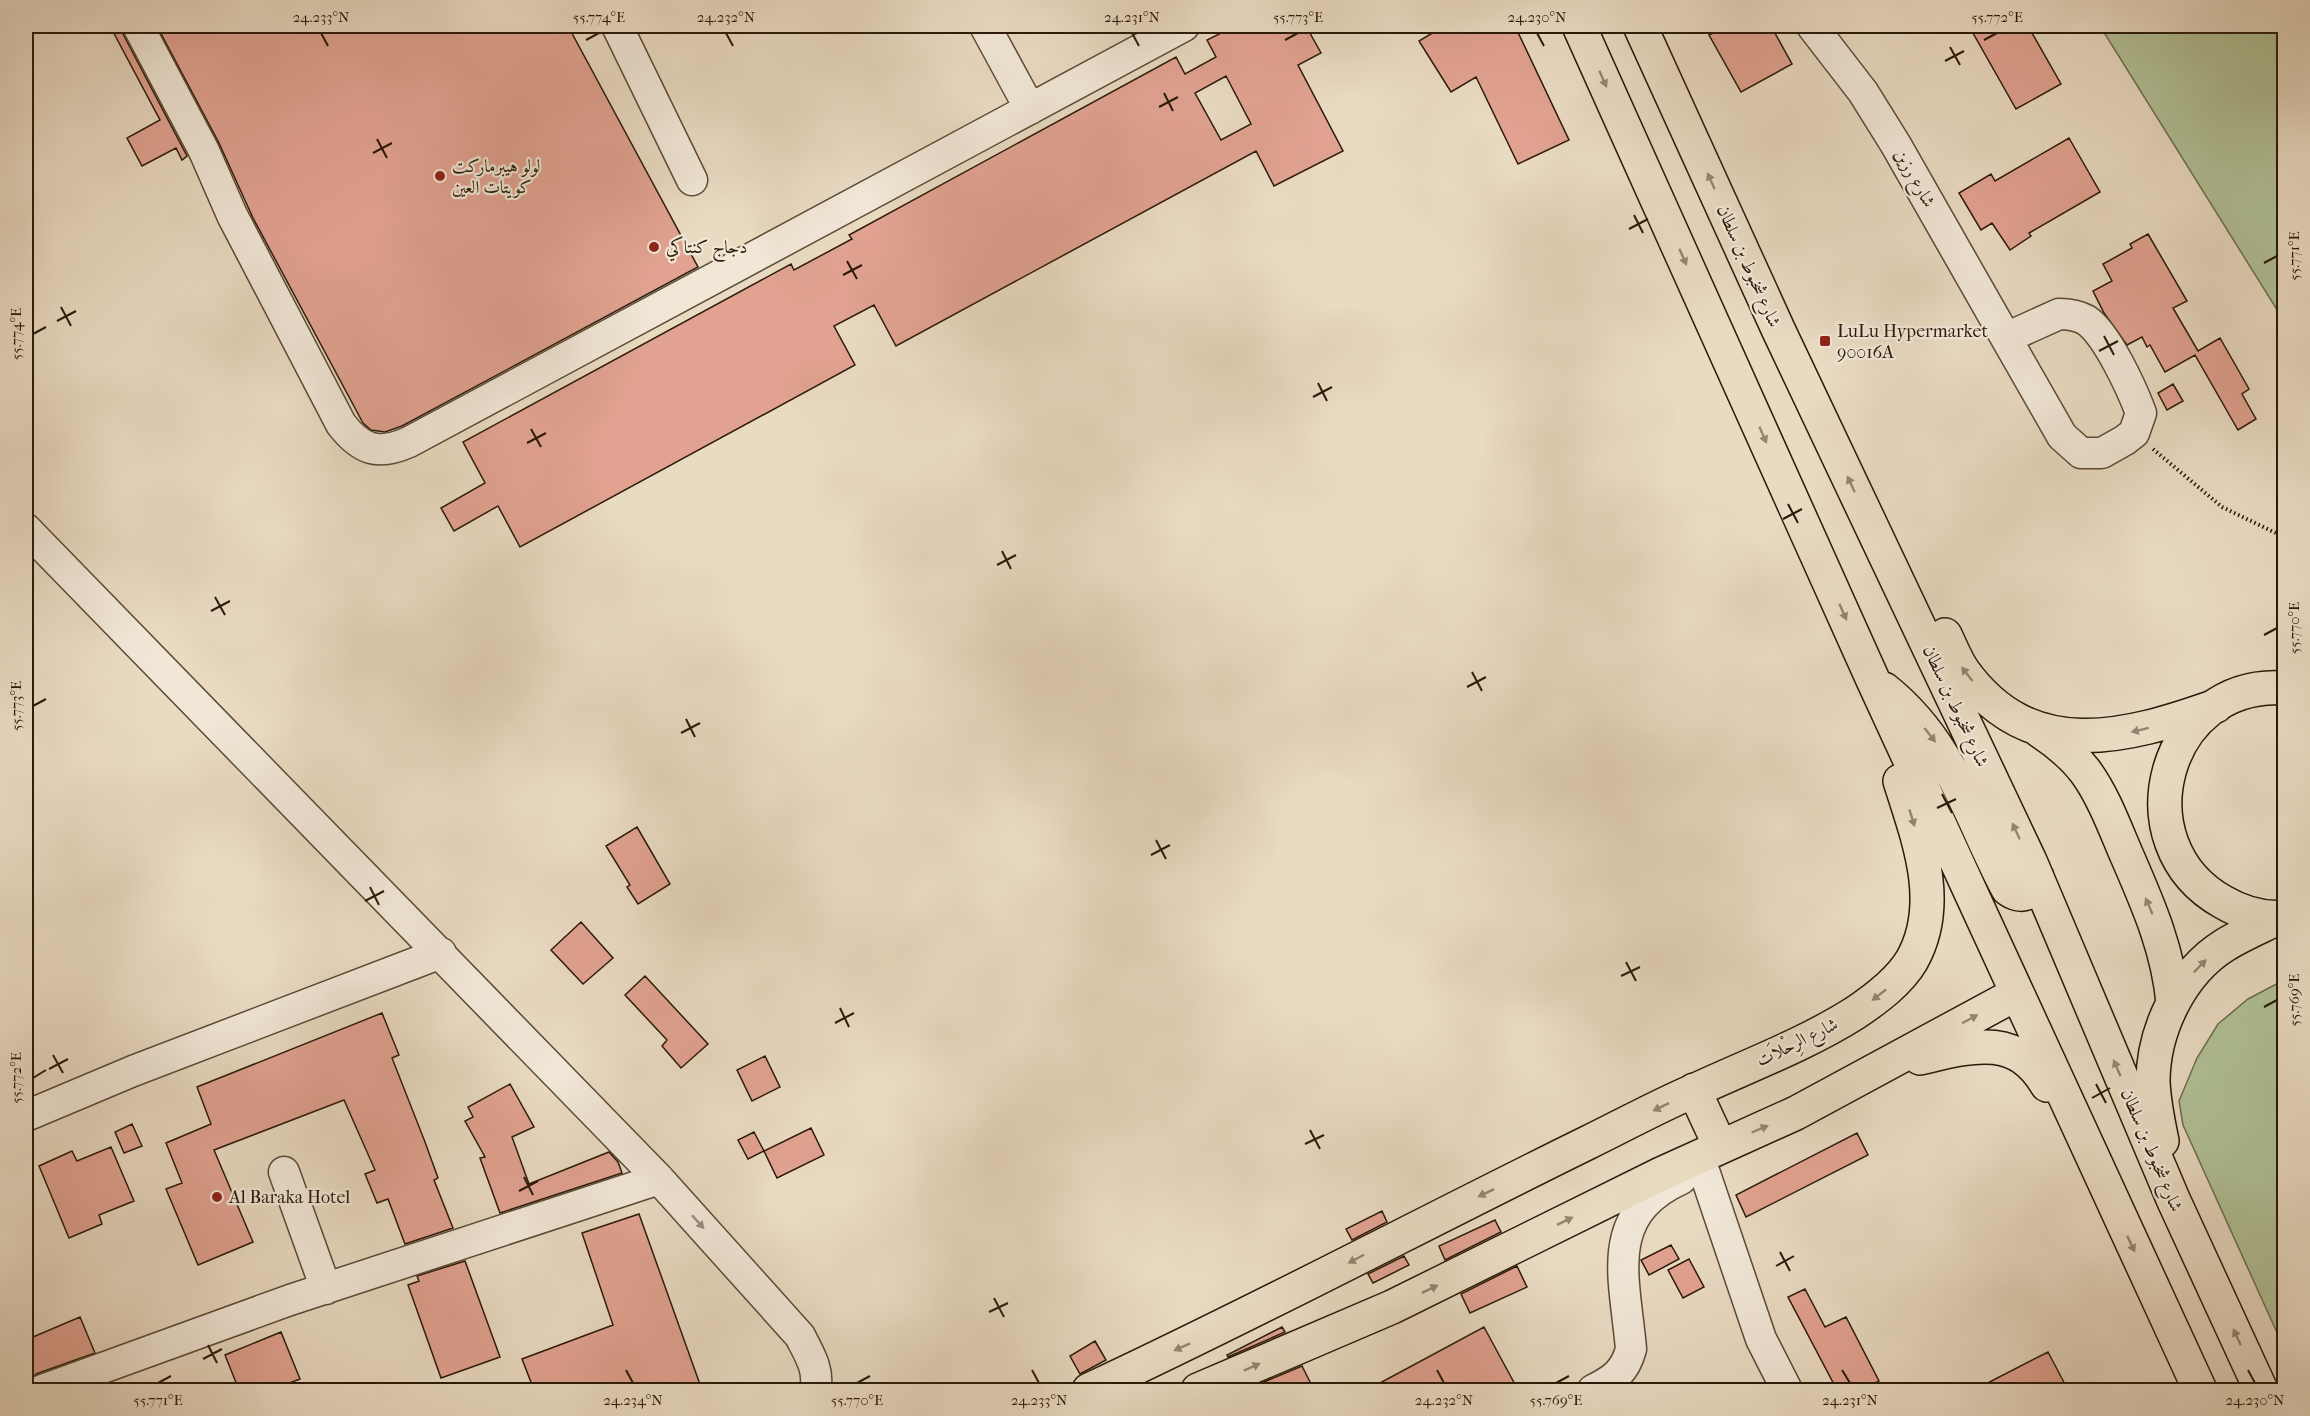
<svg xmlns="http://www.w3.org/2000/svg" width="2310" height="1416" viewBox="0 0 2310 1416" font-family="'IM FELL French Canon',Amiri,serif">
  <rect width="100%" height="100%" fill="#e9dac2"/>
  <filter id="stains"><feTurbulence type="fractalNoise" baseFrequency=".00333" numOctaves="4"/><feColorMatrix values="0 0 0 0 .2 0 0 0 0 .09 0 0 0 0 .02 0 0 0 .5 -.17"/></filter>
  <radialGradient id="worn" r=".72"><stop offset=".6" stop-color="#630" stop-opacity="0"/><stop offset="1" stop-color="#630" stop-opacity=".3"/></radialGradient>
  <path fill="#b1c197" stroke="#6e6e50" stroke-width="1.5" d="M2100 26H2284V321Z
    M2284 980V1348L2183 1125 2179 1101 2197 1058 2218 1024 2248 999Z"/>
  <path fill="#e1a291" stroke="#2a1a08" stroke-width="1.5" fill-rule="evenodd" d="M110 26H121L123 34 187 156 182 160 176 148 142 166 127 138 160 120Z
    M157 26H568L698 267 402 426 385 432 371 430 363 423 253 218 219 143Z
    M1235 26H1306L1321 53 1298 65 1343 151 1274 186 1256 151 896 346 874 305 834 326 855 365 520 547 498 506 454 531 441 508 485 483 463 442 791 264 794 270 852 239 849 235 1176 57 1185 74 1216 57 1207 40ZM1226 76 1251 124 1221 140 1195 93Z
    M1444 26H1515L1569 140 1518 164 1476 77 1451 92 1419 41Z
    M1726 26H1771L1792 64 1741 92 1709 35Z
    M1969 26H2028L2061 84 2016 109Z
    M2069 138 2100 192 2029 233 2031 236 2010 250 1992 223 1981 230 1959 193 1991 174 1995 181Z
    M2148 234 2187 301 2173 308 2198 351 2220 338 2249 389 2242 394 2256 419 2238 430 2195 355 2165 372 2150 345 2147 347 2142 337 2127 345 2104 313 2093 291 2112 281 2103 264 2132 248 2130 244Z
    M2173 384 2183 401 2167 410 2158 393Z
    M637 827 670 884 638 904 627 887 630 885 606 846Z
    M581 922 613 958 583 984 551 950Z
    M645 976 708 1044 681 1068 662 1046 667 1040 625 995Z
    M382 1013 399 1055 392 1058 425 1142 438 1178 434 1180 453 1228 405 1244 388 1199 377 1203 365 1174 375 1170 344 1100 214 1150 253 1242 198 1265 166 1189 182 1183 166 1143 211 1124 197 1087Z
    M765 1056 780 1087 752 1101 737 1070Z
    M510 1084 534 1127 512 1137 529 1184 609 1152 618 1162 622 1173 500 1213 480 1158 485 1157 465 1121 473 1117 468 1107Z
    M132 1124 142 1146 124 1153 115 1132Z
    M811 1128 824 1155 777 1178 764 1151Z
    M754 1132 764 1151 748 1159 738 1140Z
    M1857 1133 1868 1155 1746 1217 1736 1195Z
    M111 1147 134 1201 99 1215 102 1224 69 1238 39 1166 72 1151 77 1161Z
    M1382 1211 1387 1222 1352 1240 1346 1229Z
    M639 1214 702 1390H534L522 1359 613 1325 582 1233Z
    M1495 1220 1501 1232 1445 1260 1439 1246Z
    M1671 1245 1679 1259 1649 1275 1641 1260Z
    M1404 1256 1409 1265 1373 1283 1368 1274Z
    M1689 1259 1704 1287 1683 1298 1668 1270Z
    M465 1261 500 1357 441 1378 408 1285 419 1281 417 1276Z
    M1517 1266 1527 1287 1470 1313 1461 1294Z
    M1805 1289 1825 1327 1846 1317 1879 1381 1861 1390H1837L1788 1297Z
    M80 1317 95 1353 36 1374 26 1386V1354L32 1352 26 1340Z
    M1282 1327 1285 1332 1228 1357 1227 1355Z
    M1484 1327 1518 1390H1367Z
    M281 1332 300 1379 271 1390H239L225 1355Z
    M1095 1341 1106 1360 1080 1374 1070 1356Z
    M2048 1352 2068 1390H1974Z
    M1302 1366 1314 1390H1245Z"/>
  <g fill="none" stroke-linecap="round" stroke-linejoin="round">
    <g stroke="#5a4a36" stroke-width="33">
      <path id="minor" d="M138 26 204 151 232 215 341 424C361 450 378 456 409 442L1184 26
        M617 26 692 180
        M985 26 1030 109
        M1812 26 1863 92 1896 145 2006 338
        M2059 314C2069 314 2077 315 2086 320 2107 334 2132 389 2141 413L2134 433 2125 440 2102 453H2081L2062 436 2006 338Z
        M26 529 659 1179 800 1336C809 1354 820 1370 815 1390
        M26 1116 133 1071 441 953
        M1699 1156 1761 1339 1787 1390
        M284 1172 326 1289
        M42 1390 290 1300 659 1179
        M1593 1390C1613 1380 1625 1372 1631 1349 1625 1278 1602 1215 1681 1179"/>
    </g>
    <g stroke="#2a1a08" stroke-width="36">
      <path id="major" d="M1579 26 1873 680 2200 1390
        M1640 26 1778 329 2030 861 2173 1199 2261 1390
        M1945 635C1951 647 1956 661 1964 672 2031 764 2126 738 2216 706
        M2284 688C2164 680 2119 844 2223 902 2242 913 2263 919 2284 917
        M1884 689C1952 743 1969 816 2008 889 2021 899 2035 894 2037 877
        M2040 731C2058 743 2072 754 2085 771 2102 794 2113 823 2124 849 2146 900 2168 947 2173 1003
        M1920 1058C1971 1046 2016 1032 2047 1085
        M1694 1090 1720 1146
        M2162 1141C2158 1122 2154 1102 2153 1082 2153 1031 2180 973 2225 945 2241 935 2260 927 2278 918
        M1089 1390C1257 1312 1420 1225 1587 1143 1624 1125 1660 1105 1698 1089 1750 1065 1806 1044 1855 1013 1876 999 1899 982 1912 960 1944 903 1918 838 1900 781
        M1198 1390 1392 1307 1661 1174 1796 1113 2016 994"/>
    </g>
    <path stroke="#2a1a08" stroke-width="4" stroke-dasharray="1.5 3" stroke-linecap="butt" d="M2153 449 2222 507 2284 537"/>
    <use href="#minor" stroke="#f1e7d7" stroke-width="30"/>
    <use href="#major" stroke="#e9dac2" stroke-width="33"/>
  </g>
  <defs><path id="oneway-solid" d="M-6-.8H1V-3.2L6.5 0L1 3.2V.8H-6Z" transform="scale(1.5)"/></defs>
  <g fill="#93846e">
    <use href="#oneway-solid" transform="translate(1603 79) rotate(66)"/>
    <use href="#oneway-solid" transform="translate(1711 181) rotate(-114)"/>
    <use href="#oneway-solid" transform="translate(1683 257) rotate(66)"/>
    <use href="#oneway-solid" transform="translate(1763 435) rotate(66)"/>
    <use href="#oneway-solid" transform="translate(1851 484) rotate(-115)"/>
    <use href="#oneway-solid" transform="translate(1843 612) rotate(66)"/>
    <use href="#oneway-solid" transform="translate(1967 674) rotate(-128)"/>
    <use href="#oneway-solid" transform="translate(2140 730) rotate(166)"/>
    <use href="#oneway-solid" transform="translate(1930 735) rotate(52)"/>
    <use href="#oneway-solid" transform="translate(1912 818) rotate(73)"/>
    <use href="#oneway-solid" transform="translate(2016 831) rotate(-115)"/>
    <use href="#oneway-solid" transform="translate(2149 906) rotate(-113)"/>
    <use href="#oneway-solid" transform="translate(2200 966) rotate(-46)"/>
    <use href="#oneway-solid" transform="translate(1879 995) rotate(142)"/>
    <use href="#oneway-solid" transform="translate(1970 1019) rotate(-28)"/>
    <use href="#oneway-solid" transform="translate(2117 1068) rotate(-113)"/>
    <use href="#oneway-solid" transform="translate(1661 1107) rotate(154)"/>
    <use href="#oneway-solid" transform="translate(1760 1129) rotate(-23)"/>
    <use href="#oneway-solid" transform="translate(1486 1193) rotate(154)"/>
    <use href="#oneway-solid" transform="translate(1565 1221) rotate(-26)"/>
    <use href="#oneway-solid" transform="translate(2131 1244) rotate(65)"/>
    <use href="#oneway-solid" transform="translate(1356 1259) rotate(152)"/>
    <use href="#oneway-solid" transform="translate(1430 1289) rotate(-26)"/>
    <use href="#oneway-solid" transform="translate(2237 1337) rotate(-115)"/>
    <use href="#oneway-solid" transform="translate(1182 1347) rotate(156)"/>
    <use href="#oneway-solid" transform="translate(1252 1367) rotate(-24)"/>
  </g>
  <use fill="#978b7a" href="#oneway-solid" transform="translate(698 1222) rotate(48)"/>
  <path fill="none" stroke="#2a1a08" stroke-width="2" d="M321 33 328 46M726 33 733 46M1132 33 1139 46M1537 33 1544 46M586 40 599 33M1285 40 1298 33M1984 40 1997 33M1950 47 1960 65M1945 61 1964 51M1164 93 1173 111M1159 107 1178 97M377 139 387 158M373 153 392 143M1634 215 1643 233M1629 229 1648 219M847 261 857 279M2264 263 2277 256M843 275 862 265M61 307 71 326M57 321 76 311M33 334 46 327M2104 336 2114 355M2099 351 2118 341M1318 383 1327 401M1313 397 1332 387M531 429 541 447M527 443 546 433M1788 504 1798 523M1783 519 1802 509M1002 551 1011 569M997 565 1016 555M215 597 225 615M211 611 230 601M2264 635 2277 628M1472 672 1482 691M1467 687 1486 677M33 706 46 699M686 719 695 737M681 733 700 723M1942 794 1952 813M1937 808 1956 799M1156 840 1166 859M1151 855 1170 845M370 887 379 905M365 901 384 891M1626 962 1636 981M1621 976 1640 967M2264 1007 2277 1000M840 1008 849 1027M835 1023 854 1013M53 1055 63 1073M49 1069 68 1059M33 1078 46 1070M2096 1084 2106 1103M2092 1098 2110 1088M1310 1130 1320 1149M1305 1144 1324 1135M524 1177 533 1195M519 1191 538 1181M1780 1252 1790 1271M1776 1266 1794 1256M994 1298 1004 1317M989 1312 1008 1303M208 1345 217 1363M203 1359 222 1349M626 1370 633 1383M1032 1370 1039 1383M1437 1370 1444 1383M1842 1370 1850 1383M2248 1370 2255 1383M158 1383 171 1376M857 1383 870 1376M1556 1383 1569 1376"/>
  <g fill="#8f2418" stroke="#f1e7d7" stroke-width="2">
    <circle cx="440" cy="176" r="6"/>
    <circle cx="654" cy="247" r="6"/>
    <rect x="1819" y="335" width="12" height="12" rx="3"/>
    <circle cx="217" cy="1197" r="6"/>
  </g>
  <g text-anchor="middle" stroke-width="4.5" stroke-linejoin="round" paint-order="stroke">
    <g font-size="18" fill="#2a1a08" stroke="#f1e7d7" text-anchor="start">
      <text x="452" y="172">لولو هيبرماركت<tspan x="452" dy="21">كويتات العين</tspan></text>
      <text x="666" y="253">دجاج كنتاكي</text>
      <text x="1837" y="337">LuLu Hypermarket<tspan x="1837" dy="21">90016A</tspan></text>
      <text x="229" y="1203">Al Baraka Hotel</text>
    </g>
    <g font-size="18" fill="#2a1a08" stroke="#f1e7d7">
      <text transform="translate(1915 178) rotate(60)" y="6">شارع رزين</text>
      <text transform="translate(1749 266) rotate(66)" y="6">شارع شخبوط بن سلطان</text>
      <text transform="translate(1956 706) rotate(65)" y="6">شارع شخبوط بن سلطان</text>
      <text transform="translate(1797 1042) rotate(-26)" y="6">شارع الرِحْلاَت</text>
      <text transform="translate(2152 1150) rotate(67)" y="6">شارع شخبوط بن سلطان</text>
    </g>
  </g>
  <rect width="2310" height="1416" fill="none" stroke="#e9dac2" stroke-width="66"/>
  <rect x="33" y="33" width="2244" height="1350" fill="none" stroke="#2a1a08" stroke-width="2"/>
  <g font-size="15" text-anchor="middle" fill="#2a1a08">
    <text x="321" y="22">24.233°N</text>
    <text x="599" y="22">55.774°E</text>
    <text x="726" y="22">24.232°N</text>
    <text x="1132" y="22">24.231°N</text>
    <text x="1298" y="22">55.773°E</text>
    <text x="1537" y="22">24.230°N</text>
    <text x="1997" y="22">55.772°E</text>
    <text transform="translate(2294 256) rotate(-90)" y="5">55.771°E</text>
    <text transform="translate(16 334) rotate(-90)" y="5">55.774°E</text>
    <text transform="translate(2294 628) rotate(-90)" y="5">55.770°E</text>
    <text transform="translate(16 706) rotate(-90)" y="5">55.773°E</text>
    <text transform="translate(2294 1000) rotate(-90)" y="5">55.769°E</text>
    <text transform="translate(16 1078) rotate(-90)" y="5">55.772°E</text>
    <text x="158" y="1405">55.771°E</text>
    <text x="633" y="1405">24.234°N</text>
    <text x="857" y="1405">55.770°E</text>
    <text x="1039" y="1405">24.233°N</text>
    <text x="1444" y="1405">24.232°N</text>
    <text x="1556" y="1405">55.769°E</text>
    <text x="1850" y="1405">24.231°N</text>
    <text x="2255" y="1405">24.230°N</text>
  </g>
  <rect width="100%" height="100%" filter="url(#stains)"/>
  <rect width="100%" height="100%" fill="url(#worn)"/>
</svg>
